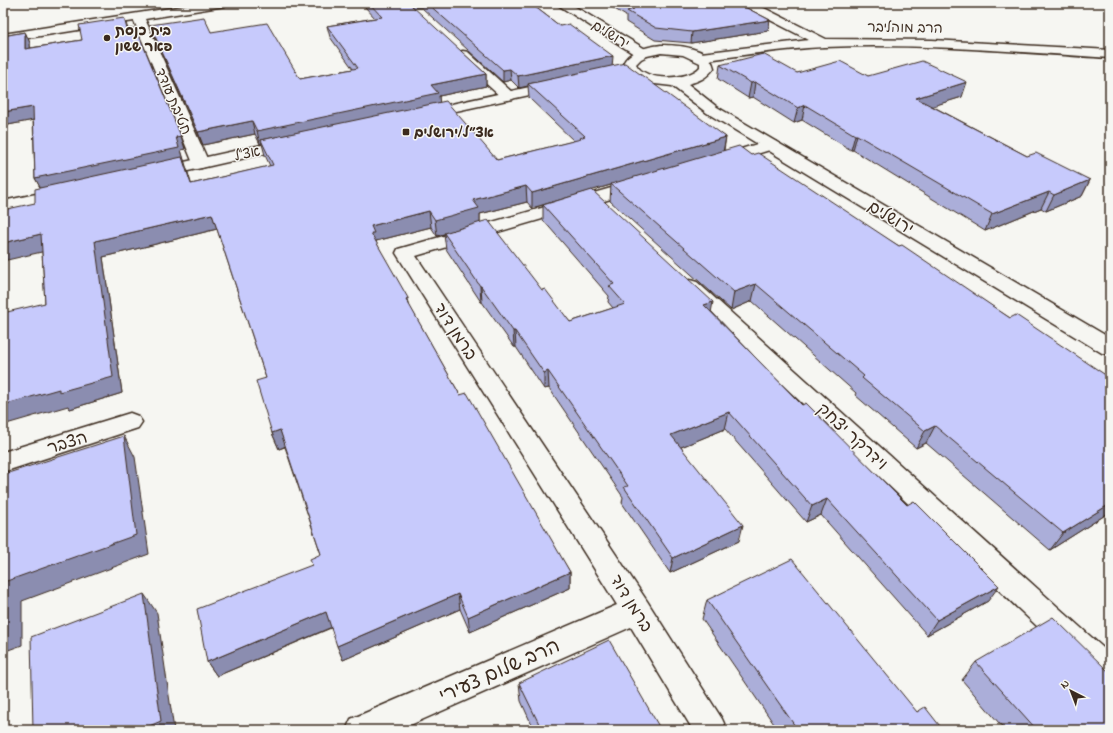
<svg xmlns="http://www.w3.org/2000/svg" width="1113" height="733" viewBox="0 0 1113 733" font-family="'Indie Flower','Playpen Sans Hebrew',sans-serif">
  <rect width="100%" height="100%" fill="#f6f6f2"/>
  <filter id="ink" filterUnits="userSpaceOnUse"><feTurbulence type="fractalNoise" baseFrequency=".025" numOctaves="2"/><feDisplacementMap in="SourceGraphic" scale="8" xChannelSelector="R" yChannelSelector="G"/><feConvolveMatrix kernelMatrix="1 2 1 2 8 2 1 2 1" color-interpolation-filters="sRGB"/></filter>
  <g filter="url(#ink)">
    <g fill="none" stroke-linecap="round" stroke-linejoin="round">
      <g stroke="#3b2a1e" stroke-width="3">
        <path id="street" d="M203 3H231L229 5 225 6 145 19 209 163 207 166 201 168 195 166 193 163 134 21 3 42V34Z
          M555 3H569L647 50 649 53 647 56H637Z
          M739 3H754L826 39 932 40 1110 50V58C1015 52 920 43 825 47 783 49 742 55 701 61L696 60 694 57 696 54 701 53 809 40 741 5Z
          M463 51 468 52 513 93 515 96 513 99 508 100 503 99 458 58 456 55 458 52Z
          M770 140 776 142 778 145 776 148 718 166 712 164 710 161 712 158Z
          M639 180 645 181 647 185 645 189 416 256 647 601 722 719 727 730H693L631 627 399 730H346L351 719 617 605 396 253 398 249Z
          M690 280 697 282 1110 654V689L1099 685 683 290 680 286 683 282Z
          M130 413 138 416 142 422 138 428 3 472V452Z"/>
      </g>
      <g stroke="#3b2a1e" stroke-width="3">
        <path id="secondary" d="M661 45C678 45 710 47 714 68 707 78 699 81 688 84L717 107 1110 338V355L1102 353 707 113 672 86 655 84 641 80 627 72 623 64C629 50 647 47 661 45ZM661 53 683 55 700 63V67C688 81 644 82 636 64L641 59 647 56Z
          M557 81 562 82 564 85 562 88 424 118 419 117 417 114 419 111 424 110Z
          M293 138 299 140 301 143 299 146 157 178 151 176 149 173 151 170 157 168Z
          M64 188 70 189 73 193 70 197 3 211V201Z"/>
      </g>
      <use href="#street" fill="#f6f6f2" fill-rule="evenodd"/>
      <use href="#secondary" fill="#f6f6f2" fill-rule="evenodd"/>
    </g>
    <path fill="#abaed9" stroke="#3b2a1e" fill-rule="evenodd" d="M364 3H530L612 66 726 137 724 150 751 155 899 246 1010 318 1110 378V512L1050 550 926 443 916 448 855 395 856 393 752 301 731 310 610 201 611 185 592 190 711 311 988 601 927 635 821 515 806 522 725 429 681 447 739 541 670 573 622 503 623 497 549 388 544 389 516 347H514L482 302H481L446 249 444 234 437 236 431 227 376 241V242L409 305 460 395 570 572V588L470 632 460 609 343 660 331 628 217 676 207 662 312 565 321 554 285 447 279 449 272 433 266 378 217 229 103 257 122 393 70 409 68 406 45 303 42 252 35 203 40 187 35 178 33 120 3 126V36L25 32 30 43V48L82 40 124 18 128 29 181 136 185 149 181 150 184 160 191 184 270 166 265 155 262 144H260L255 134 203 145 154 36 150 25 211 32 300 79 353 69 330 37 327 26 375 18 365 7ZM413 8H422L503 82 511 80 519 88 528 86 529 98 574 141 497 160 439 103V96L486 86V74ZM527 202 532 208 543 205V220L609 296 608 302 613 308 570 322 480 223V214Z
      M605 3H737L770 20 768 31 691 43 655 40 626 22V16Z
      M720 65 797 73 868 76 962 97 932 106 1027 156 1090 180 1082 196 1046 211 1041 208 985 231 853 150H851L802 120 794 123 753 97 748 98 718 79Z
      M707 600 917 712 943 730H778L702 619Z
      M976 662 1110 730H1005L962 680Z
      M519 683 661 730H534L521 701Z"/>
    <path fill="#8b8db0" stroke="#3b2a1e" d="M409 3H412L413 8Z
      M770 20 768 31 691 43 692 32Z
      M25 32 30 43 31 61 25 49Z
      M613 56 612 68 528 84V86L519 88 518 76Z
      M510 69 511 80 503 82V70Z
      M486 74V86L439 96 440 105 261 140 262 144H260L257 131 431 85Z
      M755 82 753 97 748 98 751 83Z
      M967 82 962 97 911 113 916 98Z
      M805 105 802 120 794 123 798 108Z
      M33 107 39 119 3 126V112Z
      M252 121 255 134 203 145 198 132Z
      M855 135H857L853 150H851Z
      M181 136 185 149 181 150 184 160 196 199 42 191 35 178Z
      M726 137 723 152 532 208V193Z
      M1090 180 1082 196 1046 211 1054 195Z
      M526 186 527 202 480 214V223L437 236 435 220 473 200Z
      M1049 192 1041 208 985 231 992 214Z
      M429 211 431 227 376 241 377 248 371 233V226Z
      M212 214 217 229 103 257 122 393 70 409 68 406 3 425V405L95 241Z
      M41 234 50 250 3 261V243Z
      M756 284 752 301 731 310 734 292Z
      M480 286H481L482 302H481Z
      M408 298 411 314 406 299Z
      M713 302 710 318 704 305Z
      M513 331H515L516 347H514Z
      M548 371 549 388 544 389V373Z
      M729 412 725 429 669 452 671 435Z
      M935 426 926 443 916 448 925 431Z
      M280 430 286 446 279 449 272 433Z
      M124 436 135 457 149 554 22 601V645L3 652 4 582Z
      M5 468 20 489 5 474Z
      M827 499 821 515 806 522 812 506Z
      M1110 504V512L1050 550 1063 533Z
      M743 525 739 541 670 573 673 558Z
      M570 572V588L470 632 468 617Z
      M999 586 988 601 927 635 937 620Z
      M144 594 157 613 174 730H140Z
      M458 594 460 609 343 660 337 646Z
      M326 612 332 627 217 676 207 662Z
      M797 725 794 730H793L795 726Z"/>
    <path fill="#c7cafc" stroke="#3b2a1e" d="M369 3H410L411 5 486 74 431 85 438 93 257 131 252 121 198 132 150 25 204 17 211 32 267 23 300 79 358 68 327 26 382 17Z
      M427 3H530L560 26 569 24 613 56 518 76 510 69 503 70Z
      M624 3H737L770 20 692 32 656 28 627 11 634 9Z
      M124 18 127 29 136 28 181 136 176 137 179 148 35 178 33 107 3 112V36L25 32V49L82 40 79 25Z
      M763 54 797 73 840 61 868 76 922 61 967 82 916 98 1027 156 1036 153 1090 180 1054 195 1049 192 992 214 857 135H855L805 105 798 108 755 82 751 83 720 65Z
      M625 63 726 137 532 193 526 186 473 200 479 208 435 220 429 211 371 226 374 233H371L408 298 406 299 460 395 467 393 570 572 468 617 458 594 337 646 326 612 207 662 197 609 312 565 310 559 321 554 280 430 272 433 256 381 266 378 212 214 95 241 113 377 59 392V389L3 405V313L45 303 41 234 3 243V210L35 203V189L182 157 191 184 273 165 261 140 446 101 497 160 581 139 580 138 585 136 528 84Z
      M739 146 751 155 758 153 899 246 902 245 1010 318 1016 315 1110 378V504L1063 533 935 426 925 431 862 378 864 376 756 284 734 292 611 184Z
      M592 190 713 302 704 305 802 405 806 403 907 505 914 501 999 586 937 620 827 499 812 506 729 412 671 435 743 525 673 558 624 487 628 486 548 371 544 373 515 331H513L481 286H480L444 233 488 220 542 290 545 289 570 322 625 304 609 286 614 284 543 205Z
      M124 436 136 535 4 582V626H3V469L5 468V474Z
      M792 559 917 712 925 707 943 730H801L797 725 795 726 707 600Z
      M144 594 161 721 140 730H33L31 637Z
      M1053 617 1110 673V730H1037L976 662Z
      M609 640 661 730H542L519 683Z"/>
  </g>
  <g fill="#3b2a1e" stroke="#f6f6f2" stroke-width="1.5">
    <circle cx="107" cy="38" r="4"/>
    <rect x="402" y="128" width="8" height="8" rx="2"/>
  </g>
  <g text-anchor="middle" stroke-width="3" stroke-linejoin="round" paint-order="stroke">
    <g font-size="14" fill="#3b2a1e" stroke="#f6f6f2">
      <text transform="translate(905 27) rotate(1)" y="5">הרב מוהליבר</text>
      <text transform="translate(611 34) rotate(31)" y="5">ירושלים</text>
      <text transform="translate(174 101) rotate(67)" y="5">חטיבת עודד</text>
      <text transform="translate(247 153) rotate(-12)" y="5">אצ"ל</text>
    </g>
    <g font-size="14" font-weight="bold" fill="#3b2a1e" stroke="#f6f6f2" text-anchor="start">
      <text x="115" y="35">בית כנסת<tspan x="115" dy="16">פאר ששון</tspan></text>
      <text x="414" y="137">אצ״ל/ירושלים</text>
    </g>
    <g font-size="17" fill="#3b2a1e" stroke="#f6f6f2">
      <text transform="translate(891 217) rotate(31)" y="6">ירושלים</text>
      <text transform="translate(456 331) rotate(57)" y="6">ברמן דוד</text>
      <text transform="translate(853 436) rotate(43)" y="6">וידרקר יצחק</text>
      <text transform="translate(67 442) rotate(-17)" y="6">הצבר</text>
      <text transform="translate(632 603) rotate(58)" y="6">ברמן דוד</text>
    </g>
    <g font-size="20" fill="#3b2a1e" stroke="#f6f6f2">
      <text transform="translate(499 670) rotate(-24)" y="7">הרב שלום צעירי</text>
    </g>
  </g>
  <rect width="1113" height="733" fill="none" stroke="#f6f6f2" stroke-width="16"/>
  <rect x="8" y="8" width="1097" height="717" fill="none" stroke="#3b2a1e" stroke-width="1.5" filter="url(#ink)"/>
  <g transform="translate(1071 691) rotate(318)" stroke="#f6f6f2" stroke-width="3" paint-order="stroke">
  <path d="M0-3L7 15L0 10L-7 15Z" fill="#3b2a1e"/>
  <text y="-6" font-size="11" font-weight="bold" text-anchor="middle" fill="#3b2a1e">N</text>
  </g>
</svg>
